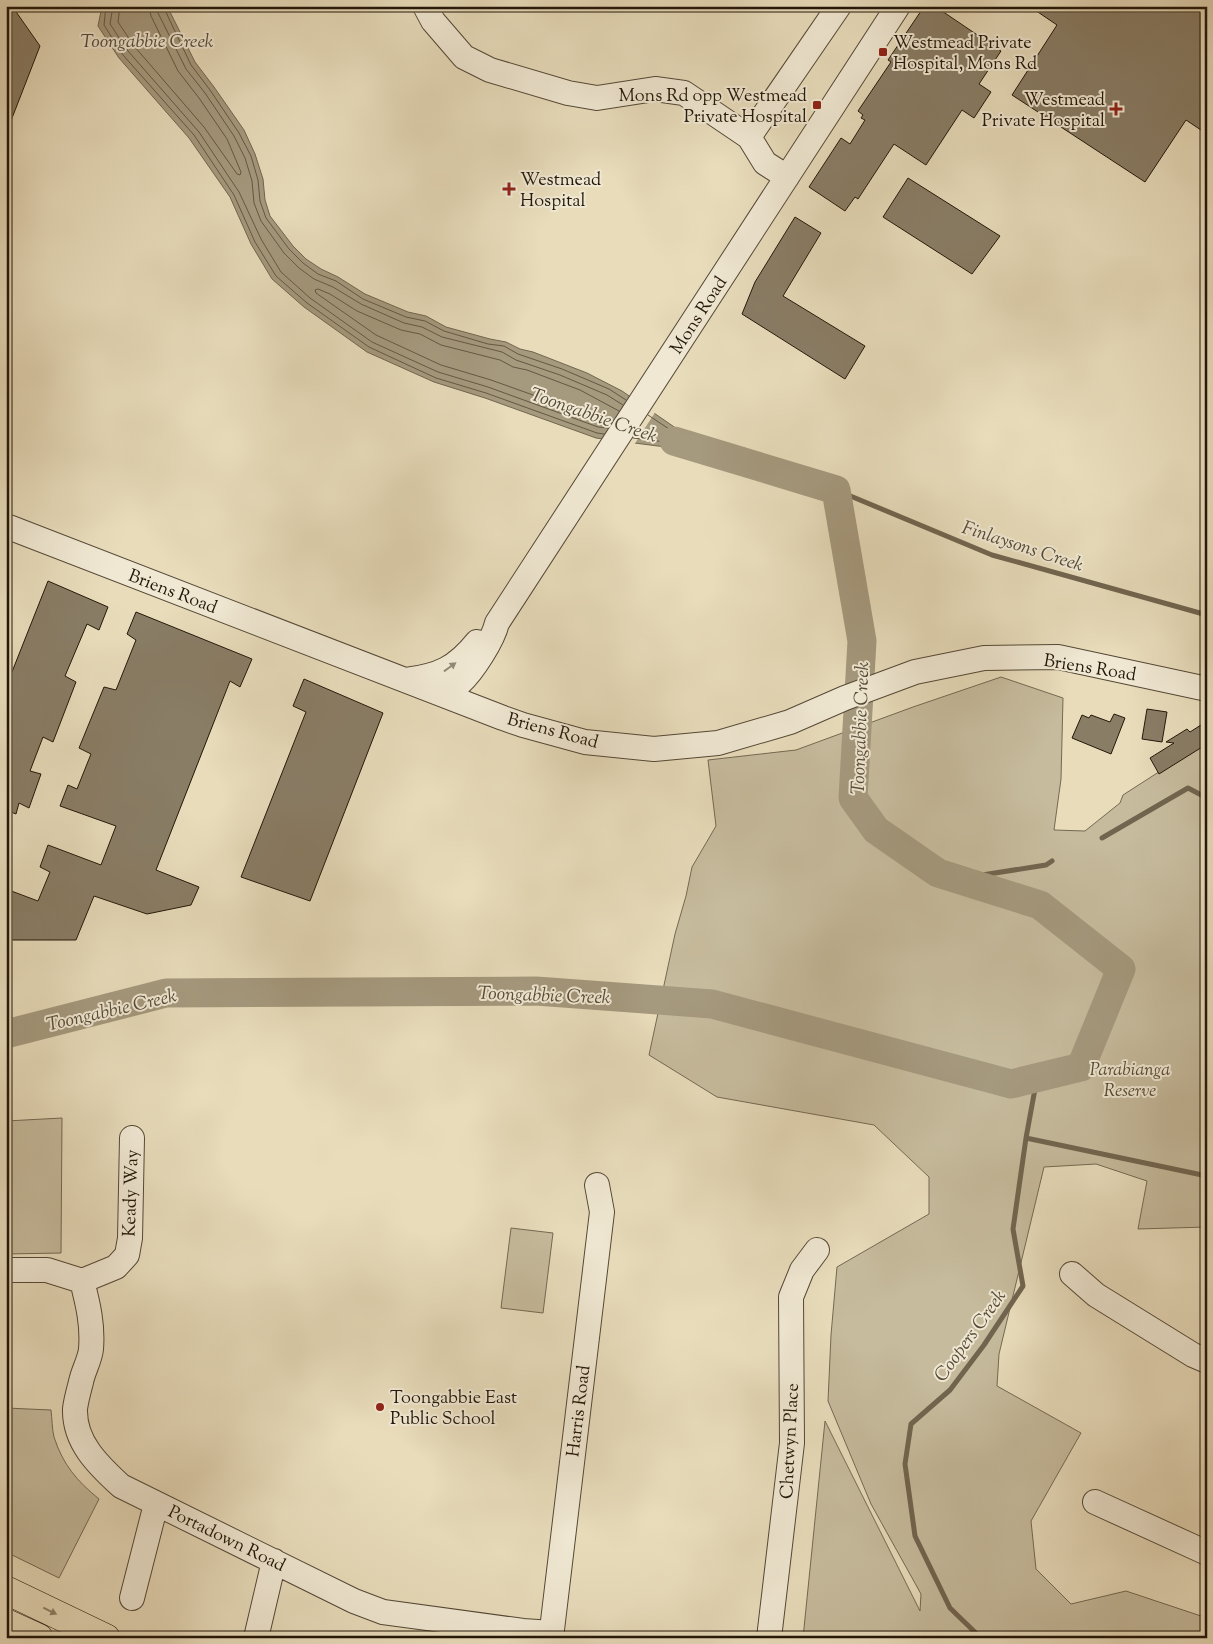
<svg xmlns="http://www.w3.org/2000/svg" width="1213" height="1644" viewBox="0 0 1213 1644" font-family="'Sorts Mill Goudy',serif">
  <rect width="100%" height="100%" fill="#e8dcbb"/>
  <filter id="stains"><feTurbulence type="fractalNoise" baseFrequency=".004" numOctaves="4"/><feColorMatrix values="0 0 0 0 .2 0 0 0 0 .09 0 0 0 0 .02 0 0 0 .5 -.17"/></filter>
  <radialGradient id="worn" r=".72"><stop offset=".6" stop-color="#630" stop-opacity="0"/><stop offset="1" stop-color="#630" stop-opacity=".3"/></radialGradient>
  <path fill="#c6bb9d" stroke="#746953" d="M1001 677 1063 698 1061 779 1054 830 1085 831 1120 803 1123 795 1207 741V1227L1138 1229 1147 1181 1096 1164 1044 1167 999 1354 997 1386 1081 1433 1031 1521 1036 1569 1071 1604 1126 1591 1207 1618V1638H803L825 1421 920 1611 921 1594 871 1504 828 1401 831 1335 837 1267 929 1214V1177L874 1125 717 1097 649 1055 675 934 686 896 692 867 716 826 708 760 796 750 913 707Z
    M62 1118 61 1253 6 1254V1121Z
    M511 1228 553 1233 543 1313 501 1308Z
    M6 1408 51 1410C52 1418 52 1429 54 1437 63 1465 77 1481 99 1499L59 1578 6 1552Z"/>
  <path fill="#a5997e" stroke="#71654f" d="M102 6H167L195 62 214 87 244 130 255 154 263 179 265 200 270 216 293 246 306 259 321 269 338 277 365 294 408 312 426 316 446 327 490 339 506 342 520 349 533 352 587 373 622 391 712 453 596 438 485 398 434 382 367 352 304 307 272 279 251 244 230 197 189 138 119 58 98 26Z"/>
  <path fill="#e8dcbb" d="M633 395 656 411 634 445 603 441Z"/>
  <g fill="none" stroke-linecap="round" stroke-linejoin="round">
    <path stroke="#645844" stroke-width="1" d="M106 6 104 25 123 55 194 135 234 195 255 242 276 276 307 303 369 347 436 378 486 393 597 433 604 434
      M113 6 110 24 128 51 199 132 239 192 261 239 281 272 310 298 372 342 438 372 488 387 598 427 608 428
      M120 6 118 22 134 46 204 127 237 174 240 175 241 172 227 139 199 98 178 71 151 16 149 6
      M157 6 158 13 186 69 205 93 234 136 245 158 252 181 254 203 261 221 284 253 299 268 314 279 333 287 361 304 404 323 422 327 442 337 502 352 516 360 560 375 607 395 623 405
      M163 6 191 65 210 90 239 133 251 156 258 180 260 201 266 218 289 249 303 263 318 274 336 281 363 299 406 317 425 321 444 331 488 344 504 346 518 354 562 369 609 389 626 400
      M613 421 600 419 491 380 441 365 376 335 316 293 315 290 318 289 330 294 357 311 401 330 420 334 441 345 500 360 513 367 527 370 580 390 619 411
      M633 438 682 444 684 443V439L648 415"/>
    <path stroke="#71654f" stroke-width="5" d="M836 490 992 555 1207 615
      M1102 838 1188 788 1207 798
      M957 879 1046 865 1052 861
      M1026 1138 1207 1176
      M981 1638 950 1608 915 1536 905 1464 911 1424 950 1390 984 1345 1023 1286 1013 1229 1026 1138 1037 1078"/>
    <path stroke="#a5997e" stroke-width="29" d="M6 1034 166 993 536 991 712 1004 1011 1084 1081 1067 1121 969 1040 905 938 873 876 830 853 798 862 641 836 490 674 441"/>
  </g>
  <path fill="#897d66" stroke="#221709" d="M6 6H12L40 46 7 131Z
    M1029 6H1207V134L1186 120 1145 182 1012 95 1057 25Z
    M932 7 939 9 1001 51 979 84 991 92 974 118 962 110 926 165 894 144 858 199 855 197 845 211 809 187 841 138 850 144 865 120 861 118 863 115 858 111 891 62 888 60 921 11Z
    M908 178 1000 236 972 274 883 217Z
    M795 217 821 233 783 296 865 346 845 379 742 314 755 282Z
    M48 581 108 607 99 630 87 624 65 676 76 682 53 742 43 737 30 771 41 774 29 808 19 803 16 814 6 810V687Z
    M136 612 252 659 240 687 230 681 156 870 199 887 191 905 147 914 94 896 76 940H6V889L38 901 50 872 40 867 48 845 101 865 116 826 60 806 68 785 77 789 91 754 79 748 104 687 116 690 136 640 127 634Z
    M304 679 383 713 310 901 241 877 306 712 293 706Z
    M1147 709 1167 712 1162 742 1142 739Z
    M1114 714 1125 718 1111 754 1072 738 1082 715 1089 718 1091 715 1110 722Z
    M1201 725 1207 735V744L1159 774 1150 758 1174 743 1166 742 1187 729 1190 732Z"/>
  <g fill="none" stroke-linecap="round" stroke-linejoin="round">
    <g stroke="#544836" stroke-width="26">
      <path id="minor" d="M425 6 433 21 464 57 490 70 568 93 597 98 655 89 684 93 749 137 765 163 787 177
        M749 137 839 6
        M6 526 503 718 523 725 585 742 654 749 718 743 790 722 845 698 915 672 984 658 1058 657 1207 689
        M406 680C439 676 456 668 477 642
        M438 693C446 690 454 688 460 683 473 671 493 640 497 623L898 6
        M6 1270H47L82 1281
        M1072 1274 1096 1295 1193 1355 1207 1361
        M82 1281C88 1304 93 1325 91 1349 90 1360 83 1371 81 1382 79 1390 76 1400 75 1409 74 1442 98 1465 121 1486L354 1601 383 1612 523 1631 552 1633
        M82 1281 116 1267 127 1255 130 1238 132 1138
        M1095 1502 1207 1553
        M132 1598 156 1504
        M256 1638 274 1561
        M551 1638 602 1212 597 1185
        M769 1638 792 1443 791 1297 802 1270 817 1250"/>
    </g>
    <g stroke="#221709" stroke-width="29">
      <path id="highway" d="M6 1590 106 1638
        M6 1623 39 1638"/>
    </g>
    <use href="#minor" stroke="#f0e8d3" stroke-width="24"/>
    <use href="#highway" stroke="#e8dcbb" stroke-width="28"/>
  </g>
  <defs><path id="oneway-solid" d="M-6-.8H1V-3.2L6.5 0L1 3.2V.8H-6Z" transform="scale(1.25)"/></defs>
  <use fill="#938a78" href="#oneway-solid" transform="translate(450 667) rotate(-36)"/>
  <use fill="#8f836b" href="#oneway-solid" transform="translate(50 1611) rotate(26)"/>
  <g fill="#8f2418" stroke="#f0e8d3" stroke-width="2">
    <rect x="878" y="47" width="10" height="10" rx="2.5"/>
    <rect x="812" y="100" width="10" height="10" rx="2.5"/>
    <path d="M1113.5 101.5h5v5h5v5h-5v5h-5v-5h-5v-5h5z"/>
    <path d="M506.5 181.5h5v5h5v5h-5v5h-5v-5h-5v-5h5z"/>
    <circle cx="380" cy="1407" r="5"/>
  </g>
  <g text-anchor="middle" stroke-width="4" stroke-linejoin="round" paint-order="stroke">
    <g font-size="18" fill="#221709" stroke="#f0e8d3" text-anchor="start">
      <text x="893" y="48">Westmead Private<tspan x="893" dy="21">Hospital, Mons Rd</tspan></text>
      <text x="807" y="101" text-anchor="end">Mons Rd opp Westmead<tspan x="807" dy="21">Private Hospital</tspan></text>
      <text x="1105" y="105" text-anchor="end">Westmead<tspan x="1105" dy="21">Private Hospital</tspan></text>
      <text x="520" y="185">Westmead<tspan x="520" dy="21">Hospital</tspan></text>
      <text x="390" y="1403">Toongabbie East<tspan x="390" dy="21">Public School</tspan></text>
    </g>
    <g font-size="18" fill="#221709" stroke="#f0e8d3">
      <text transform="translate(698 315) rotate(-57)" y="6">Mons Road</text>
      <text transform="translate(173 591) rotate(21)" y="6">Briens Road</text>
      <text transform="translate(1090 667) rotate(9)" y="6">Briens Road</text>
      <text transform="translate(553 730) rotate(15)" y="6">Briens Road</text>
      <text transform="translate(130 1193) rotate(-88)" y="6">Keady Way</text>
      <text transform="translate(578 1411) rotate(-83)" y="6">Harris Road</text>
      <text transform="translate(789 1441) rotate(-87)" y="6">Chetwyn Place</text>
      <text transform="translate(227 1538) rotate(26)" y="6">Portadown Road</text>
    </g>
    <g font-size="18" font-style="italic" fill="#534835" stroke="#f0e8d3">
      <text x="1130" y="1075">Parabianga<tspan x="1130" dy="21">Reserve</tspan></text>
    </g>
    <g font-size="19" font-style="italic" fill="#564b38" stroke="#f0e8d3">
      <text x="147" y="47">Toongabbie Creek</text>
      <text transform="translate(594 414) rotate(19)" y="7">Toongabbie Creek</text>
      <text transform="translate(1023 545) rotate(18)" y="7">Finlaysons Creek</text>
      <text transform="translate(859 728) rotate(-88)" y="7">Toongabbie Creek</text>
      <text transform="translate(544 994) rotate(2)" y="7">Toongabbie Creek</text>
      <text transform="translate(111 1009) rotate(-13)" y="7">Toongabbie Creek</text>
      <text transform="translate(969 1335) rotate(-54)" y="7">Coopers Creek</text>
    </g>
  </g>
  <rect width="1213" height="1644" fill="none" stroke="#e8dcbb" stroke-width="25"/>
  <rect x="8" y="8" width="1198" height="1629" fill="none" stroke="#221709" stroke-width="2.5"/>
  <rect x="12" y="12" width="1188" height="1619" fill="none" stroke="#221709"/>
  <rect width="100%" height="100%" filter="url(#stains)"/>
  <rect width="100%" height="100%" fill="url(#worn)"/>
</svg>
